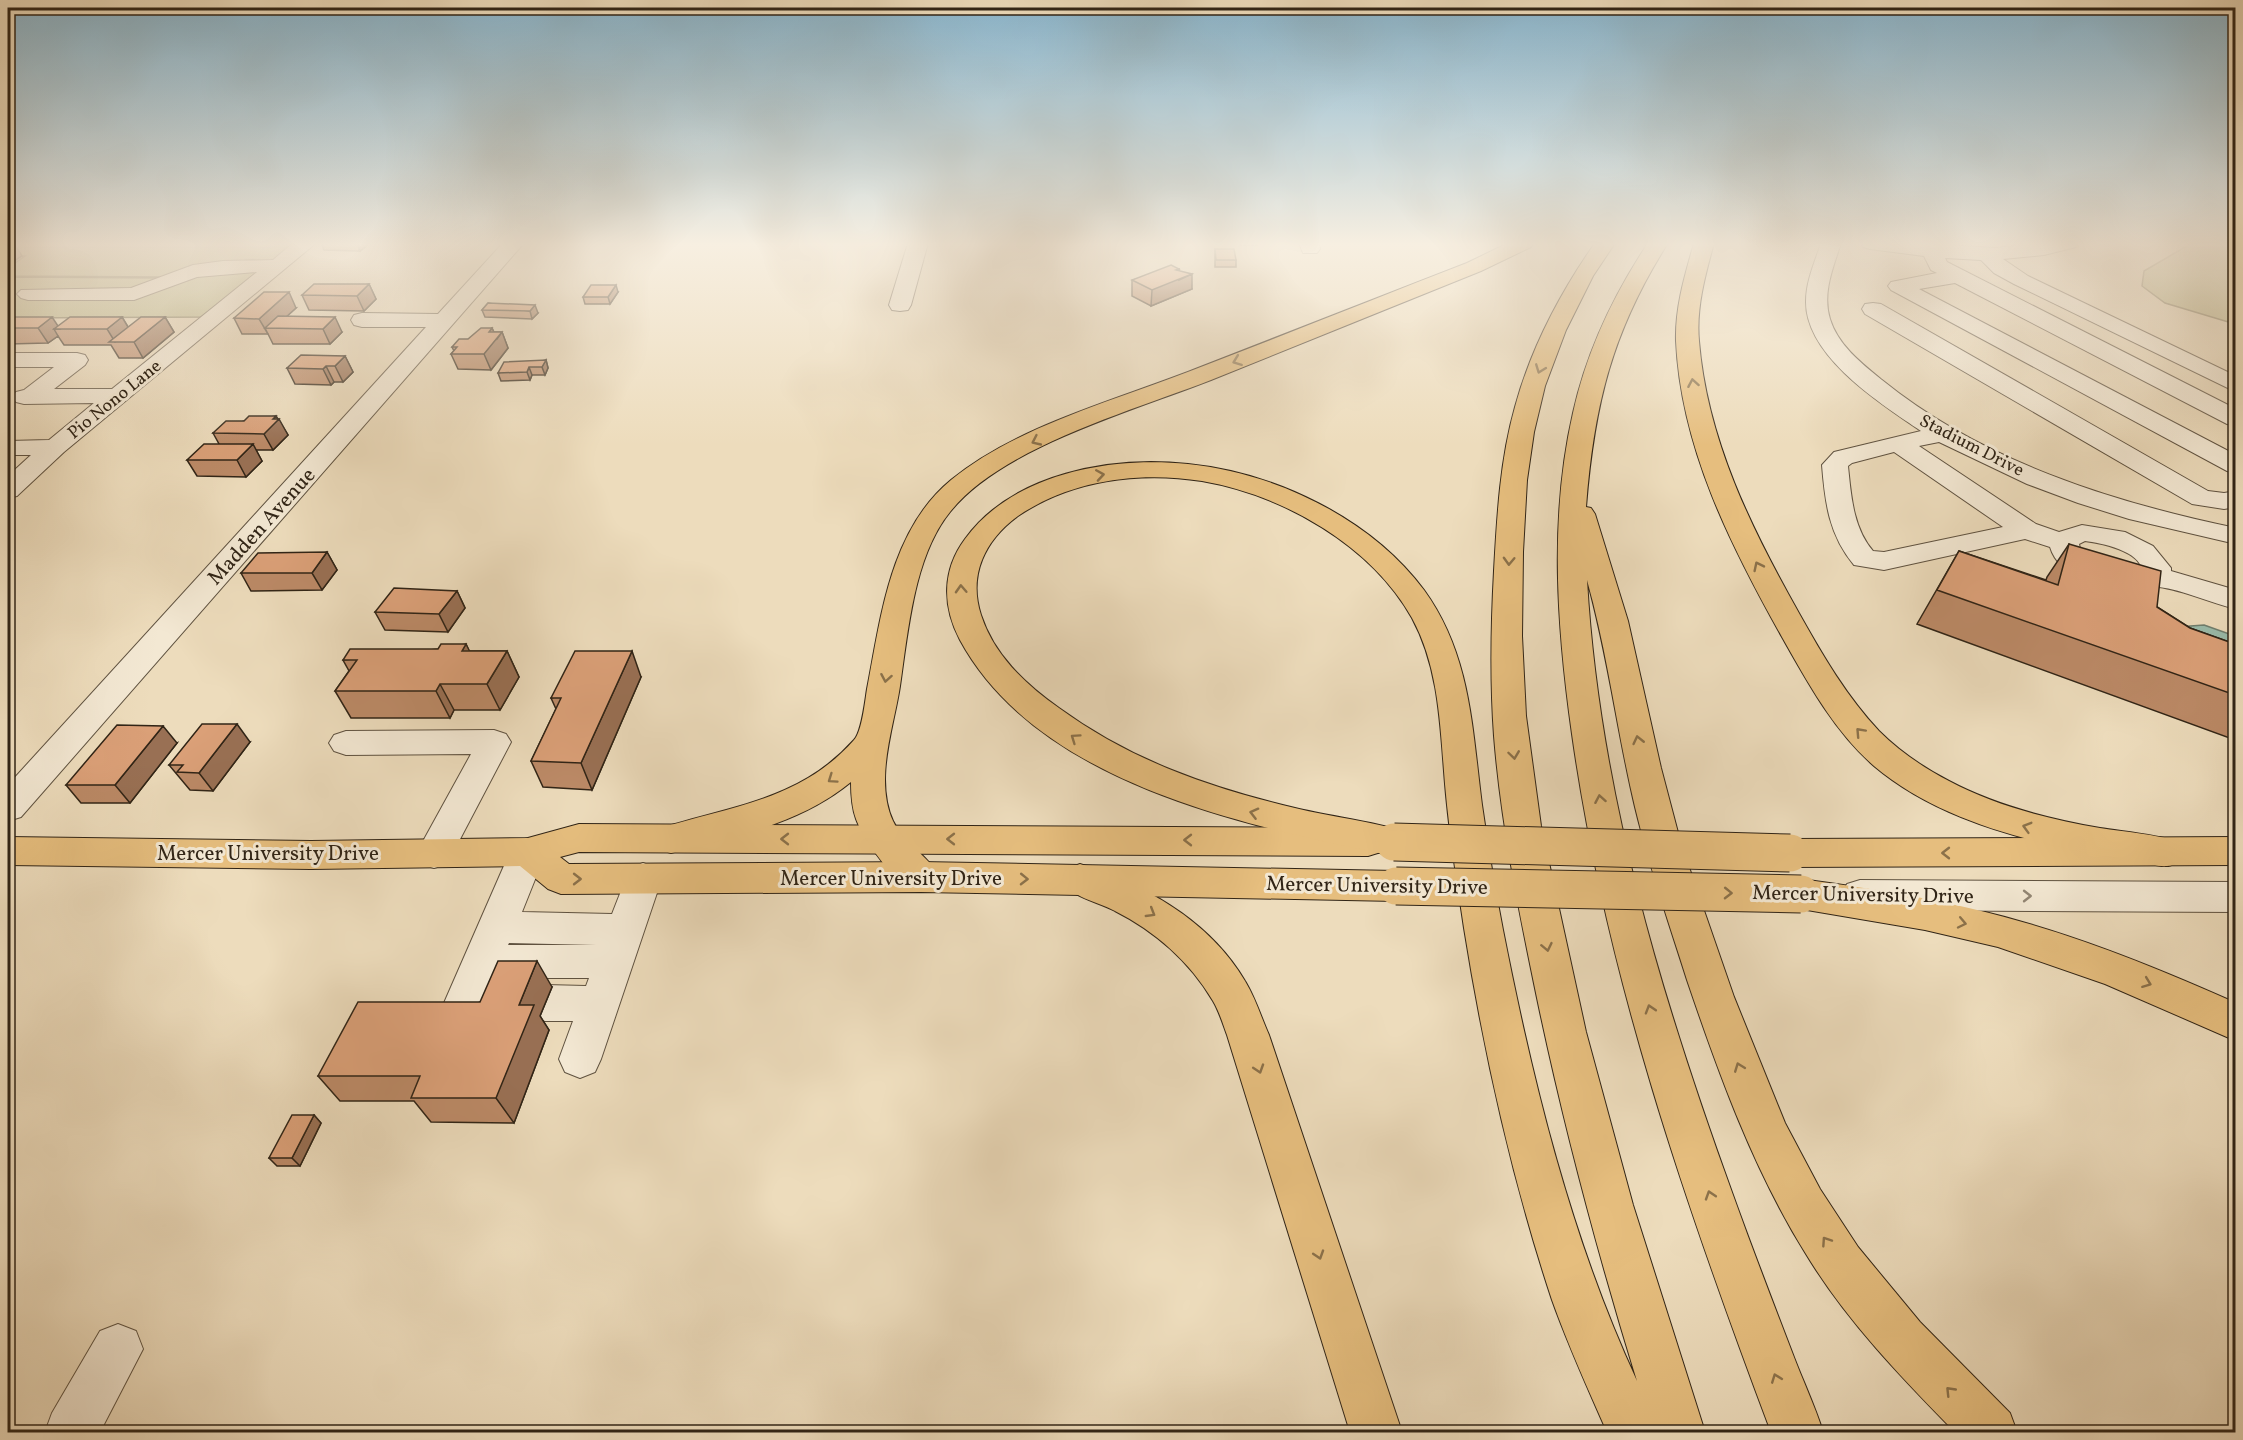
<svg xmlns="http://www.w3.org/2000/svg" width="2243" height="1440" viewBox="0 0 2243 1440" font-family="Vollkorn,serif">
  <rect width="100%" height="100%" fill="#eddcbc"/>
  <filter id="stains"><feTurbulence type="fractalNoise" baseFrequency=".00333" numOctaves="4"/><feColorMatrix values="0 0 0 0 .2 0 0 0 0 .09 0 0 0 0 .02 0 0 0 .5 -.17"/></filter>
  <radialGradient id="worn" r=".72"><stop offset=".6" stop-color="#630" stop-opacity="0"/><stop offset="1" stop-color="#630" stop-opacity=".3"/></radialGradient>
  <path fill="#c0be8b" stroke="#787150" stroke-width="1.5" d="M8 243H298L273 262 164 277 8 276V268L25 256H8Z
    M2192 243H2235V324L2165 303 2142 286 2144 271Z
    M271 264 201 317 8 318V277L164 278Z"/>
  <path fill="#9abcab" stroke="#707f6f" stroke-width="1.5" d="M2204 625 2235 636V648L2177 627Z"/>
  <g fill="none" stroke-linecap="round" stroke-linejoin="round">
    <g stroke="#5f5240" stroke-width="2">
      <path id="minor" d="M293 243H316L64 452 17 496 8 498V476L31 455H8V441L49 440 94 403 24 404 16 402 12 397 16 392 24 390 54 367H8V353H77L85 355 88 360 85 365 54 389H112L257 272 197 277 134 300H28L21 298 17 294 21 290 131 288 193 265 223 261 273 260Z
        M503 243H524L21 817 8 821V785L426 327H362L354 325 351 320 354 315 362 313 438 314Z
        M908 243H928L911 305 908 310 900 311 892 310 889 305Z
        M1299 243H1319L1320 249 1317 253H1303Z
        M1821 243H1841C1833 268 1822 293 1830 319 1838 345 1861 363 1882 380 1982 461 2111 502 2236 528V544L2129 519 2078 503 2027 484 1939 442 1919 446 2036 524 2059 532 2082 525 2125 532 2153 546 2171 568V571L2236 590V609C2211 603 2183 590 2159 587 2152 586 2144 590 2136 591 2107 593 2059 578 2050 547L2025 539 1884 570 1854 565C1829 535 1825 503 1822 465L1834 452 1921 431C1881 404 1805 356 1806 301 1806 281 1815 262 1821 243ZM1894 452 2003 527 1884 552 1873 551C1853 528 1851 495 1848 466L1852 463ZM2085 541C2101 543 2141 551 2142 571 2122 578 2096 566 2081 553L2079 544Z
        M1860 243H1915L1995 248 2041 243H2079L2076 247 2044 255 2003 259 2028 276 2236 376V392L2014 284 1994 273 1981 260 1945 258 1947 262 2236 409V426L2227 424 1955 283 1919 289 2236 455V474L2227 471 1891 290 1888 286 1891 282 1937 273 1931 270 1924 256 1870 249 1863 247Z
        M1873 303 1881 304 2208 491 2224 493 2236 491V507L2224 509 2192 504 1865 314 1862 309 1865 304Z
        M494 730 506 734 511 742 447 864 434 868 421 864 416 854 471 754 346 755 334 751 329 743 334 735 346 731Z
        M528 838 541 842 546 852 522 912 612 914 630 868 643 863 656 868 662 878 601 1059 595 1072 580 1078 565 1072 559 1059 573 1021H545L531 1015 525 1004 519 1016C497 1024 472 1023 450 1015L444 1003 510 852 515 842ZM509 943 596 945H508ZM495 978H589L586 986 545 985 531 991 525 1003 519 992 505 986H491Z
        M1860 880 2236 882V912L1860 910 1847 906 1841 895 1847 884Z
        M118 1324 136 1331 143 1349 100 1432H45L52 1413 100 1331Z"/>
    </g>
    <g stroke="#302416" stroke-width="2">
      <path id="major" d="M579 824 1368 828 1381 832 1386 842 1381 852 1368 856 579 852 560 857 569 864 921 862 1396 871 1409 875 1415 886 1409 897 1396 901 921 892 561 894 548 889 520 866 311 869 8 865V837L311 841 528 838Z
        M2236 837V865L1790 867 1777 863 1772 853 1777 843 1790 839Z"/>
    </g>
    <g stroke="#302416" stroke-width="2">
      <path id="highway" d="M1508 243H1534L1531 247 1481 271C1391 307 1301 344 1211 380 1135 410 1001 447 950 512 914 556 908 631 900 686 894 727 874 779 893 821 903 843 928 855 940 877L934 887C930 889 925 892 921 892 899 891 863 839 856 819 852 808 851 795 851 782 800 824 734 837 671 853L658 849 653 839 658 829C730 806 800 801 854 740 862 732 865 701 867 689 881 617 890 530 951 480 1017 426 1114 401 1193 370 1285 335 1376 298 1467 263Z
        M1595 243H1615L1593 276 1566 330 1545 386 1534 432 1527 480 1523 552 1522 636 1526 716 1541 826 1586 1032 1633 1205 1705 1432H1607C1588 1389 1568 1345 1552 1300 1512 1179 1484 1053 1464 928 1458 887 1451 846 1447 805 1440 742 1443 675 1412 618 1371 545 1283 495 1202 481 1139 471 1071 480 1018 516 985 540 968 575 981 615 994 655 1025 684 1059 708 1130 760 1210 788 1295 808 1332 817 1371 821 1407 832L1412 842 1407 852 1394 856C1247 826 1038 784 960 640 942 606 942 570 965 539 1013 473 1111 456 1188 464 1276 473 1370 518 1424 590 1471 655 1472 728 1482 805 1488 847 1495 889 1503 930 1533 1083 1571 1239 1637 1381 1598 1254 1564 1127 1537 998 1519 911 1501 824 1494 736 1490 681 1491 626 1494 571 1497 516 1500 460 1515 407 1531 348 1560 293 1595 243Z
        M1648 243H1668C1612 331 1594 405 1586 507L1591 508 1595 514 1628 621 1661 768 1681 844 1734 997 1785 1123 1820 1189 1858 1247 1920 1322 2010 1413 2017 1432H1955C1901 1377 1846 1320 1806 1254 1753 1169 1719 1074 1687 980 1669 923 1649 866 1635 807 1617 732 1608 654 1587 580 1599 791 1661 997 1733 1195 1752 1248 1772 1300 1792 1352 1802 1379 1815 1406 1823 1432H1771C1686 1206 1606 975 1572 734 1557 628 1549 518 1573 413 1587 350 1613 296 1648 243Z
        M1694 243H1714C1705 276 1696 308 1699 341 1707 440 1752 530 1800 615 1823 656 1847 697 1879 731 1899 751 1924 768 1949 781 1996 806 2048 819 2100 828 2126 832 2154 834 2180 842L2185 852 2180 862C2176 863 2171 866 2167 866 2159 867 2148 863 2140 862 2113 858 2086 854 2060 847 1994 832 1926 810 1874 766 1834 731 1808 683 1782 637 1731 546 1681 448 1676 341 1675 307 1685 275 1694 243Z
        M1080 864C1145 885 1209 920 1245 981 1255 997 1261 1017 1269 1035L1402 1432H1350L1227 1035C1223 1024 1219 1011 1213 1001 1190 962 1155 931 1115 911 1097 901 1071 898 1061 879L1067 869Z
        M1801 879C1858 887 1916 895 1973 909 2063 930 2151 965 2236 1003V1041L2105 984 1998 947 1925 930 1801 909 1788 905 1782 894 1788 883Z"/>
    </g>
    <use href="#minor" fill="#f3e8d3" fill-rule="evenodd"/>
    <use href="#major" fill="#e6be7e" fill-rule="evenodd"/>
    <use href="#highway" fill="#e6be7e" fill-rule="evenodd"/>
    <g stroke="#302416" stroke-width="39" stroke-linecap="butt">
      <path id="major-bridge" d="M1394 842 1790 853
        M1396 886 1801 894"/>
    </g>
    <use href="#major-bridge" stroke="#e6be7e" stroke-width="37"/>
  </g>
  <path fill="#bc8a67" stroke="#302416" stroke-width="1.5" d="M321 243H368L369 244 360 251 324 250Z
    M1240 243H1258V245H1240Z
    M1215 249 1236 260V267H1215Z
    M1179 269V271L1192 289 1151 306 1132 296V280Z
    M369 284 376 299 364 311 309 310 302 295Z
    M618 292 610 304H585L583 297Z
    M488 303 538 313 532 319 485 317 482 310Z
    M296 308 287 316 342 332 330 344H273L268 334H242L234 318Z
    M8 317 58 326 122 317 128 327 165 317 174 332 143 358H119L111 345H64L58 336 48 343 8 344Z
    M492 328 494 332H502L508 348 491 370 458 369 451 354 454 351 452 347Z
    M345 356 353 372 343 382H334L331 385 295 384 287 368Z
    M546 360 548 368 545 375H532L530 380 501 381 498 373Z
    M276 416 288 435 273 450H256L262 461 246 477 197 476 187 460 219 444 213 433 244 421Z
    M2069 544 2157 607 2190 628 2235 644V740L1917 624 1959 551 2046 580 2047 577Z
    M327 552 337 570 322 590 251 591 241 573Z
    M457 591 465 608 448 632 385 630 375 612Z
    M466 644 469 651H507L519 677 500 710H454L450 718H351L335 691 349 671 343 660 438 649Z
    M641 677 592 790 543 787 531 761 556 709 551 698Z
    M250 742 213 791 190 790 169 765Z
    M177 743 130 803H81L66 785Z
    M552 987 540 1016 549 1030 514 1123 431 1122 414 1101H340L318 1076 480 1002Z
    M314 1115 321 1123 300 1166H277L269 1158Z"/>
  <path fill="#997054" stroke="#302416" stroke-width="1.5" d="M8 243H14L22 256 8 265Z
    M357 243H368L369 244 360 251Z
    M1179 269V280L1192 274V289L1151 306 1152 290 1176 270Z
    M369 284 376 299 364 311 357 296Z
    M616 285 618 292 610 304 608 297Z
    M289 292 296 308 274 328H265L268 334 259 319Z
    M535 305 538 313 532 319 530 311Z
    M52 317 60 329H54L58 336 48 343 38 328Z
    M122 317 131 332 115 342 107 329Z
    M165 317 174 332 143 358 134 342Z
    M335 317 342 332 330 344 323 329Z
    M492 328 497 339 502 332 508 348 491 370 484 354 489 332Z
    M345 356 353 372 343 382 335 366Z
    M546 360 548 368 545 375 542 367Z
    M326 366 334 382 331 385 323 369Z
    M529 367 532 375 530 380 527 372Z
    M276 416 278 420 279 419 288 435 273 450 264 434Z
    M253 444 262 461 246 477 237 460Z
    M327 552 337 570 322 590 312 573Z
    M457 591 465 608 448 632 439 614Z
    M466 644 479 670 462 651Z
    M507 651 519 677 500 710 487 684Z
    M632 651 641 677 592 790 581 763Z
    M440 684 454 710 450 718 436 691Z
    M237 724 250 742 213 791 199 773Z
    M163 726 177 743 130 803 115 785Z
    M537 961 552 987 540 1016 549 1030 514 1123 496 1098 519 1005Z
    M314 1115 321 1123 300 1166 292 1158Z"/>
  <path fill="#dba078" stroke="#302416" stroke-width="1.5" d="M1215 249H1234L1236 260H1216Z
    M1171 265 1179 269 1176 270 1192 274 1152 290 1132 280Z
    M314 284H369L357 296 302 295Z
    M591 285H616L608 297H583Z
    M264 292H289L259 319 234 318Z
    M488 303 535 305 530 311 482 310Z
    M278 316 335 317 323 329 265 328Z
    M8 317H52L38 328H8Z
    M70 317H122L107 329H54Z
    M141 317H165L134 342H109Z
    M481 328H492L489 332H502L484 354H451L457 347H452L459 339H468Z
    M301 355 345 356 335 366H326L323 369 287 368Z
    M546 360 542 367H529L527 372 498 373 504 362Z
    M249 416H276L273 419H279L264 434 213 433 226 421H244Z
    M204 444H253L237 460H187Z
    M2069 544 2161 571 2157 607 2190 628 2235 644V695L1937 590 1959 551 2058 585Z
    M327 552 312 573H241L258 553Z
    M394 588 457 591 439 614 375 612Z
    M441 644H466L462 651H507L487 684H440L436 691H335L357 660H343L350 649H438Z
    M575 651H632L581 763 531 761 561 698H551Z
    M202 724H237L199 773 177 772 183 765H169Z
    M117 725 163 726 115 785H66Z
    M498 961H537L519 1005H534L496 1098H411L420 1076H318L358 1002H480Z
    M292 1115H314L292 1158H269Z"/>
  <defs><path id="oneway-chevron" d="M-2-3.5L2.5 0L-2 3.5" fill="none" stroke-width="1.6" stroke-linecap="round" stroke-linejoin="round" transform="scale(1.5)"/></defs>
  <g stroke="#8b714a">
    <use href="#oneway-chevron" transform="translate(1237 361) rotate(159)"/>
    <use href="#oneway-chevron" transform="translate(1540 369) rotate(111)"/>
    <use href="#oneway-chevron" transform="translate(1693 383) rotate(-100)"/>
    <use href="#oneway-chevron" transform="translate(1036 441) rotate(155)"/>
    <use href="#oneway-chevron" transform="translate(1100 475) rotate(-9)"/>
    <use href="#oneway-chevron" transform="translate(1509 561) rotate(92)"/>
    <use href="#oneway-chevron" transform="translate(1758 566) rotate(-116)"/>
    <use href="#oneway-chevron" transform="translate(961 589) rotate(-93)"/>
    <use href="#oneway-chevron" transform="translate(886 678) rotate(100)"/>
    <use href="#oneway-chevron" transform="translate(1860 732) rotate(-133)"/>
    <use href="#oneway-chevron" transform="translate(1075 738) rotate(-145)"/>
    <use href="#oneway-chevron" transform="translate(1638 740) rotate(-103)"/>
    <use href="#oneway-chevron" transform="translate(1514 755) rotate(82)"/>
    <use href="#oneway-chevron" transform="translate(832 779) rotate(145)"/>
    <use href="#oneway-chevron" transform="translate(1600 799) rotate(-100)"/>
    <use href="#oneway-chevron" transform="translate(1254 813) rotate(-166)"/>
    <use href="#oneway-chevron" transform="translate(2027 827) rotate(-164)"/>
    <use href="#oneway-chevron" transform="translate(785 839) rotate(180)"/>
    <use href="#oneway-chevron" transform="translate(951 839) rotate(-180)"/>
    <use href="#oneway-chevron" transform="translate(1188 840) rotate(-180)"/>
    <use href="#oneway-chevron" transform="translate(1946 853) rotate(180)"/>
    <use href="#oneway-chevron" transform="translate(577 879)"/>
    <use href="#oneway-chevron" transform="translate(1024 879) rotate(1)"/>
    <use href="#oneway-chevron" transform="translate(1728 893) rotate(1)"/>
    <use href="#oneway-chevron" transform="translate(1151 913) rotate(31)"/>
    <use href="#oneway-chevron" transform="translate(1962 923) rotate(12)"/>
    <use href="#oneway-chevron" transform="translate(1547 947) rotate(78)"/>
    <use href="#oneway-chevron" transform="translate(2147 983) rotate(21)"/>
    <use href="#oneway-chevron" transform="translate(1650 1009) rotate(-107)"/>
    <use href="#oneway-chevron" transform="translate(1739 1067) rotate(-111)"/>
    <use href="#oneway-chevron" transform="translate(1259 1069) rotate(72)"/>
    <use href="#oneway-chevron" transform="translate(1710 1195) rotate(-108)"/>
    <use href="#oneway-chevron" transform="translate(1826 1241) rotate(-124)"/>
    <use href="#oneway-chevron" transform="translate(1319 1255) rotate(72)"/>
    <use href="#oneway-chevron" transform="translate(1776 1378) rotate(-111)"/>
    <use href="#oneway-chevron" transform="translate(1950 1391) rotate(-134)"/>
  </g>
  <use stroke="#928674" href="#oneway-chevron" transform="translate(2027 896)"/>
  <linearGradient id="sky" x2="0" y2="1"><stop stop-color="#89b7d0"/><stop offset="0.55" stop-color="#f7efe1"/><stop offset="1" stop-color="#f7efe1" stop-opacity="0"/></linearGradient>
  <rect width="2243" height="445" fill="url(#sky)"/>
  <g text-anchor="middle" stroke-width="6" stroke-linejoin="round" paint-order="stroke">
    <g font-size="18" fill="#302416" stroke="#f3e8d3">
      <text transform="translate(114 399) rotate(-39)" y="6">Pio Nono Lane</text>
      <text transform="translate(1972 445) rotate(27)" y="6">Stadium Drive</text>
    </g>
    <g font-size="21" fill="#302416" stroke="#f3e8d3">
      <text transform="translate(261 526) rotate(-48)" y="7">Madden Avenue</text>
      <text x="268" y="860">Mercer University Drive</text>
      <text x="891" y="885">Mercer University Drive</text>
      <text transform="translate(1377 885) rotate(1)" y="7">Mercer University Drive</text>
      <text transform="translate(1863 894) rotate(1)" y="7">Mercer University Drive</text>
    </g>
  </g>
  <rect width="2243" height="1440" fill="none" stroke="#eddcbc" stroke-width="30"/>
  <rect x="9" y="9" width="2225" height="1422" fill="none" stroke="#302416" stroke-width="3"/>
  <rect x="15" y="15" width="2213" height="1410" fill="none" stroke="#302416" stroke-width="1.5"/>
  <rect width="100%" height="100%" filter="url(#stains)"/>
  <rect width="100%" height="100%" fill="url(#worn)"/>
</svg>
